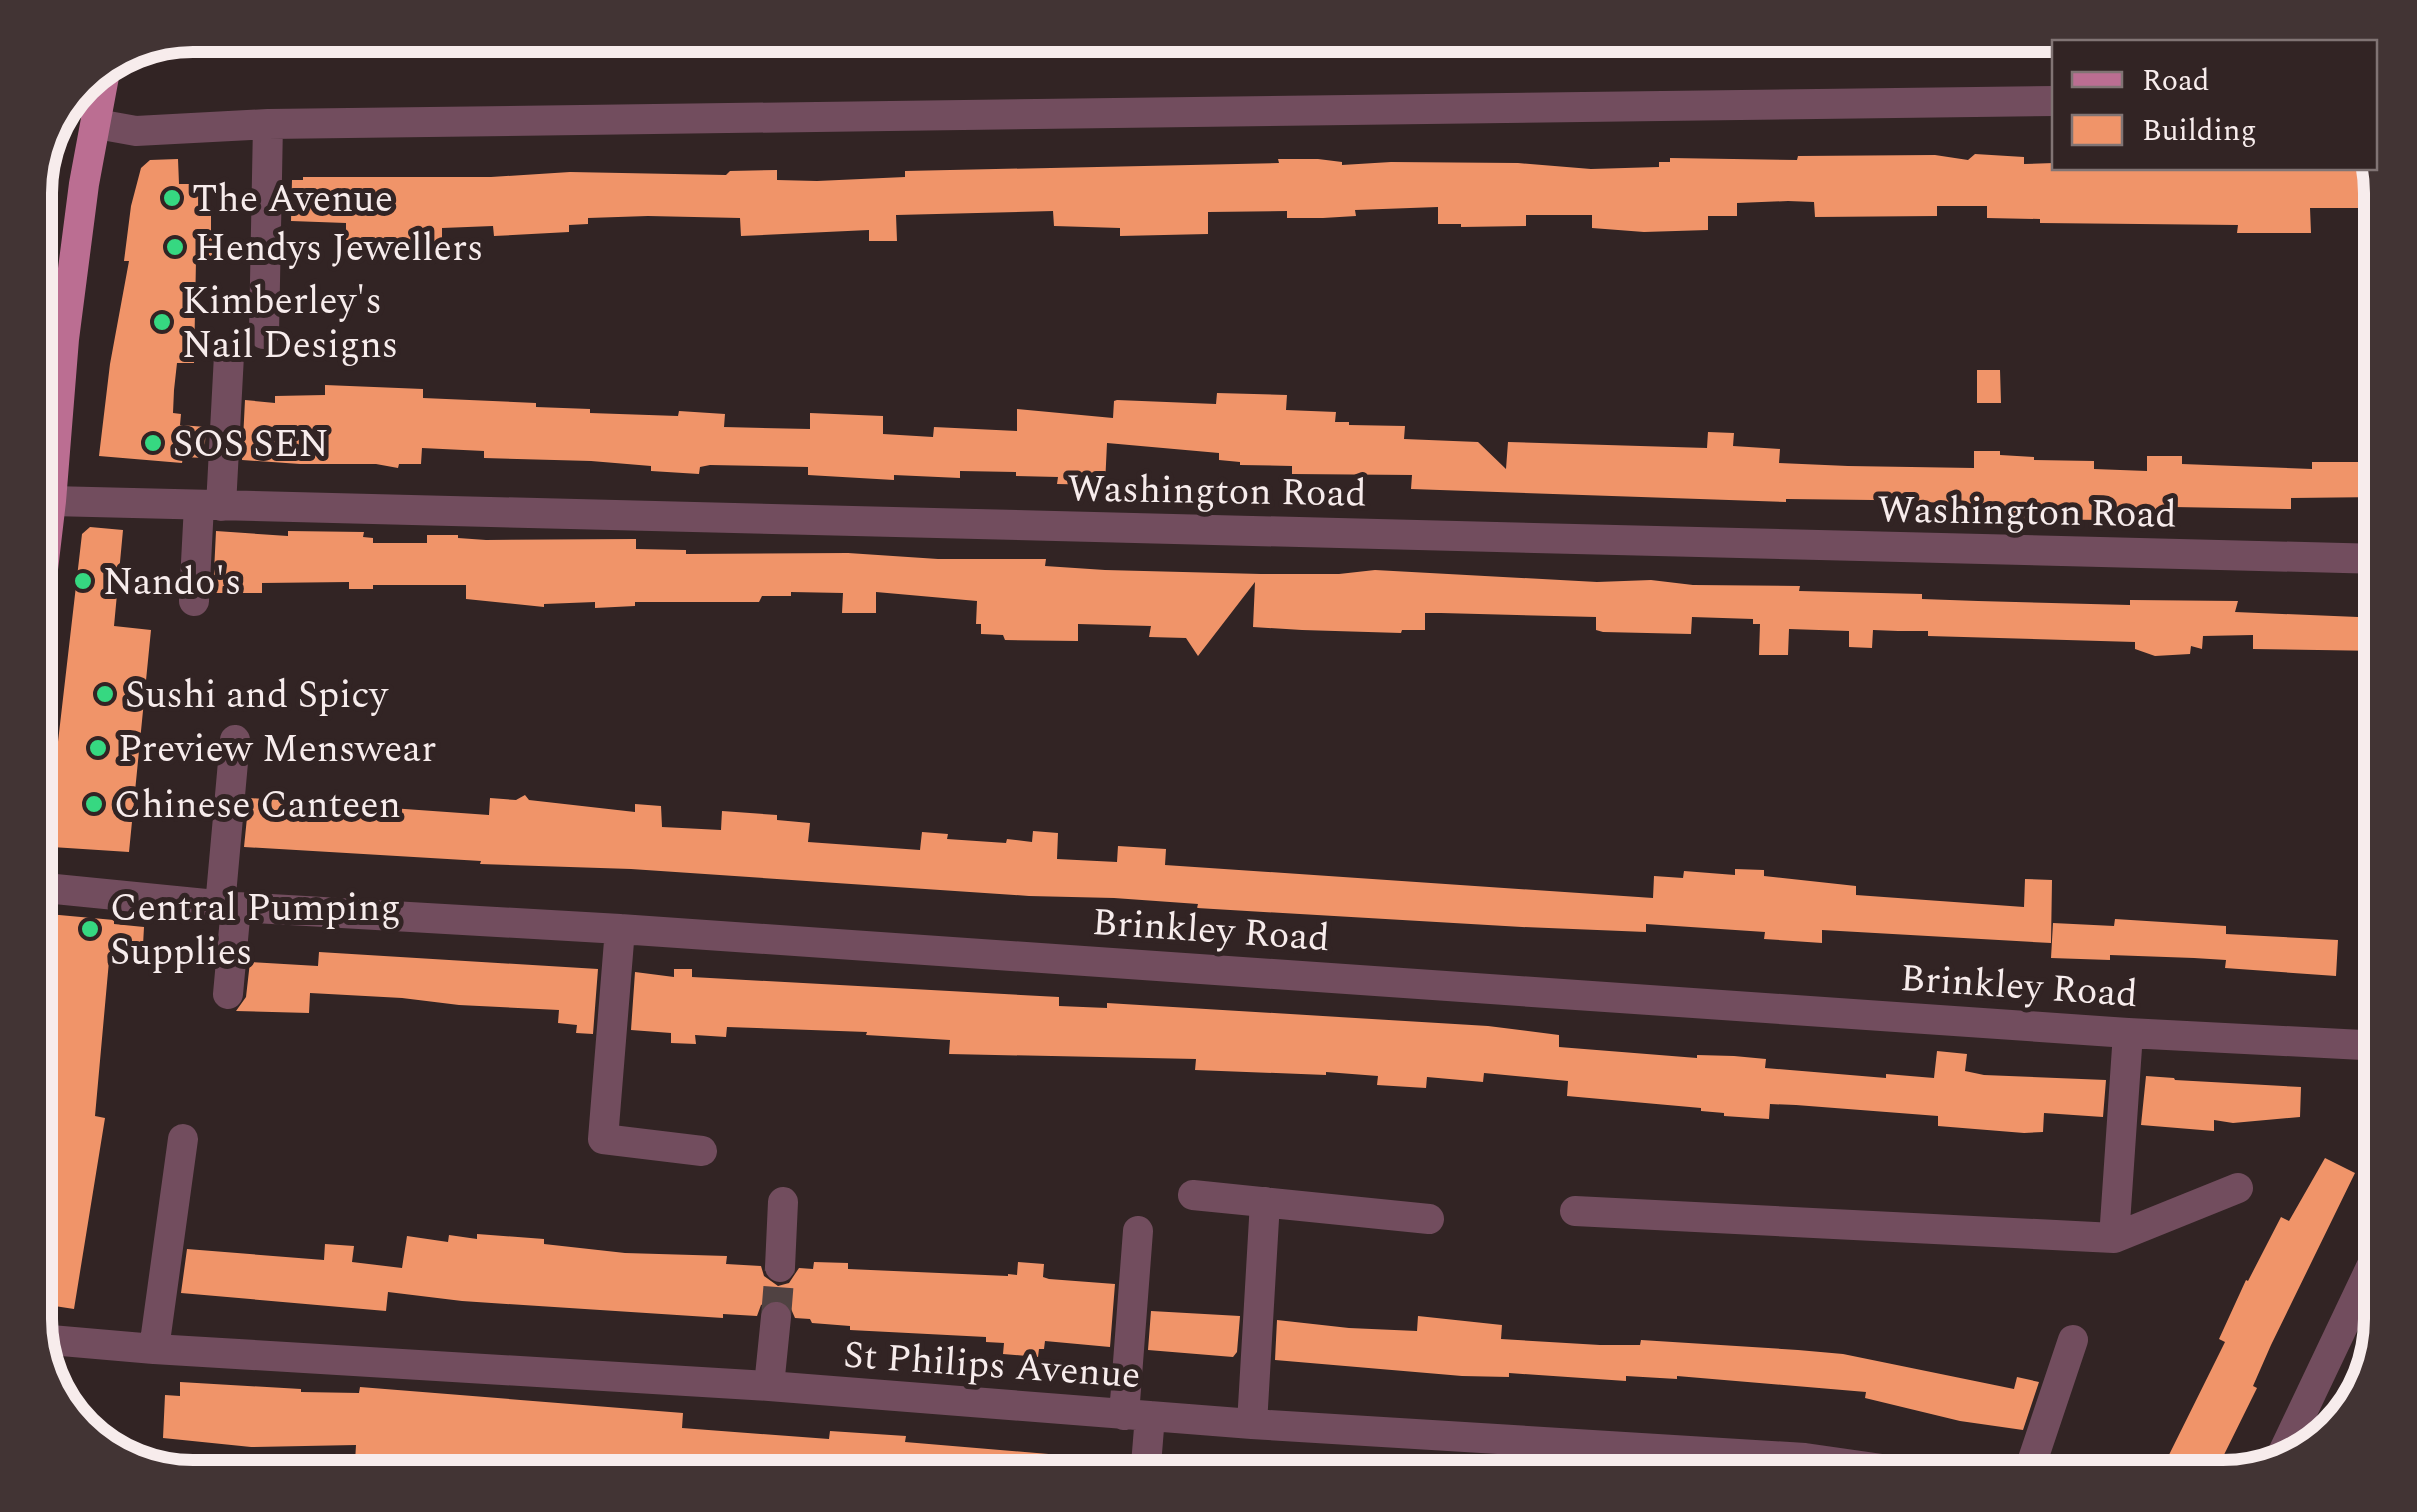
<svg xmlns="http://www.w3.org/2000/svg" width="2417" height="1512" viewBox="0 0 2417 1512" font-family="Spectral,serif">
  <rect width="100%" height="100%" fill="#322424"/>
  <path fill="#f09469" d="M1975 154 2024 157V164L2054 163V168H2377L2382 183V208H2310L2311 233H2237L2238 225 2040 223V219L1987 218V206H1937V216L1815 217 1814 202 1788 201 1737 203V216H1708V230L1644 232 1592 228V215H1526V226L1461 227V224H1438V207L1355 210 1356 216 1323 218H1287V211L1208 212V234L1120 236V228L1054 226 1053 211 896 215 897 241H869V230L741 236 740 218 648 216 588 218V224L569 225V232L494 236 493 226 442 228V242H372V240H346V223L291 221 292 180H303V177H491L570 172 726 175 730 171 777 170V180L817 181 905 177V171L1279 163 1278 159H1318L1342 162V165L1391 162 1518 163 1591 169 1659 167V162H1670V158L1797 160 1798 156 1935 155 1968 160Z
    M178 159 179 184H211V235H225V259L196 260 194 363H177L174 390 173 413 181 414 180 425 206 427 204 458 183 457 182 463 99 456 110 364 129 261H124L131 206 141 168 150 160Z
    M1977 370H2000L2001 403H1977Z
    M325 385 423 389V398L536 403V407L590 409V413L678 416 679 411 725 414 724 427 810 429V413L883 416V434L933 437 934 427 1017 431V409L1113 418 1114 401 1117 400 1216 404 1217 393 1287 395 1286 410 1336 412 1335 422H1349V425L1405 426 1404 439 1478 442 1506 469 1508 442 1707 448 1708 432 1734 433 1733 446 1780 449 1779 463 1848 466 1974 468V451H2000V455L2034 457V460L2094 461V469L2147 471V456H2182V464L2312 469V462H2382V497L2291 498V509L2173 507V521L1973 518 1974 504 1873 500 1786 499V502L1411 489 1412 475 1292 474V466L1240 465V462L1219 460V453L1107 443 1105 485 1057 484 1058 477 1016 476V472L960 471V478L894 475V480L808 475V467L710 465 700 467 699 474 651 471V466L591 461 484 458V451L422 448 421 464H399L398 468 376 464H300L242 460 245 400 275 403V396L325 395Z
    M90 527 123 530 114 626 151 630 129 852 52 847 56 759 82 534Z
    M216 531 288 536V531L364 532 363 537 373 538V543H427V535H458V538L486 540 636 539V549L686 550V554L848 553 938 559H1046L1045 566 1105 570 1261 574H1339L1375 570 1597 582 1651 580 1693 585 1800 586 1799 591 1922 594V599L1978 601 2130 605V600L2238 601 2235 612 2382 618V651L2253 649V635L2203 636 2202 649 2191 646 2190 654 2155 656 2135 649V642L1928 636V631H1898L1873 630 1872 648 1849 647V631L1789 629 1788 655H1759L1760 624H1753V619L1692 617 1691 634 1603 632 1596 630V617L1441 613H1425V630H1402L1401 633 1302 630 1253 627 1255 582 1198 656 1186 638 1149 637 1151 626 1078 624V641L1005 640 1003 635 981 634V624H976L977 601 876 592V613H842L843 593 791 592V596H762L759 602H635V606L595 608V602L544 604V607L466 599V585H373V589H349V582L262 583V593H213Z
    M525 795 529 800 635 812V804L661 806 662 827 721 830 722 811 777 815V820L810 823 808 842 920 850 922 832 948 834 947 839 1006 843 1007 839 1032 842 1033 831 1058 833 1057 859 1117 862 1118 846 1166 849 1165 865 1653 898 1654 876 1683 878 1684 871 1735 875V869L1764 870V876L1856 886V895L2024 907 2025 879 2052 880 2051 943 1822 930V943L1764 939 1765 932 1646 924V932L1522 927 1197 908 1198 904 1114 898 1029 896 631 869 480 864 481 861 244 847 249 798 489 815 490 798 516 800Z
    M48 914 114 920V924L144 927 142 963 109 961 95 1116 105 1118 74 1309 35 1303V932L37 920Z
    M2115 919 2226 926V934L2338 940 2336 976 2225 968 2226 960 2194 958 2110 955V960L2051 958 2053 923 2114 926Z
    M319 952 598 969 593 1034 576 1033 577 1025 558 1023 559 1010 459 1005 402 998 310 993 309 1013 236 1011 246 997 250 962 318 966Z
    M674 969H692V977L1059 997V1006L1107 1008V1003L1488 1026 1559 1035V1047L1697 1058V1055L1734 1056 1766 1059 1765 1068 1886 1078V1074L1934 1078 1937 1051 1967 1054 1965 1071 1984 1075 2106 1080 2103 1117 2044 1113 2043 1132 2024 1133 1938 1126V1116L1796 1105 1770 1104 1769 1119 1724 1116V1113L1701 1111V1108L1567 1096 1568 1081 1484 1073 1483 1082 1427 1077 1426 1088 1377 1085 1378 1076 1326 1072V1075L1195 1070 1196 1059 949 1054 950 1040 866 1035 867 1032 727 1027 726 1037 695 1035 696 1044 671 1043V1033L631 1030 635 972 674 977Z
    M2146 1076 2174 1078 2175 1080 2301 1087 2300 1117 2233 1123 2214 1120V1131L2141 1125Z
    M2325 1158 2355 1173 2271 1345 2253 1386 2257 1388 2213 1477H2158L2225 1342 2219 1339 2246 1280 2248 1281 2281 1217 2289 1221Z
    M477 1234 544 1239V1244L625 1253 727 1256 726 1264 761 1266 764 1276 778 1286 789 1283 799 1268 813 1269 814 1262 848 1263V1269L1008 1276V1274L1017 1275 1018 1262 1044 1264 1043 1277 1049 1279 1115 1284 1110 1347 1045 1341 1044 1349H1039L1038 1357 1003 1354 1004 1343 986 1342V1337L850 1330V1326L812 1323 810 1319 795 1318 788 1302 777 1298 761 1305 757 1316 723 1314V1318L462 1301 388 1292 386 1311 181 1293 187 1249 324 1260 325 1244 354 1246 352 1262 402 1268 407 1236 448 1242 449 1235 477 1239Z
    M1151 1311 1240 1316 1237 1352 1233 1357 1148 1350Z
    M1418 1316 1502 1325 1501 1339 1600 1345H1640L1641 1340 1798 1350 1843 1354 2014 1389 2017 1377 2039 1382 2023 1430 1960 1421 1865 1398 1866 1392 1677 1376V1379L1626 1376V1381L1509 1373V1377L1462 1376 1275 1360 1277 1320 1349 1328 1417 1331Z
    M180 1382 301 1389V1392L359 1393 360 1387 683 1413 682 1428 829 1439 830 1431 906 1436 905 1442 1096 1458 1095 1477H624L555 1472V1468H474L475 1460H396V1464L355 1462 356 1445 251 1447 163 1438 165 1395 180 1396Z"/>
  <g fill="none" stroke-linecap="round" stroke-linejoin="round">
    <path stroke="#504242" stroke-width="30" stroke-dasharray="30 15" stroke-linecap="butt" d="M776 1317 780 1267"/>
    <path stroke="#724d5e" stroke-width="30" d="M97 124 136 131 268 124 2054 101
      M264 334 268 124
      M51 501 2382 559
      M221 506 229 355
      M194 601 199 505
      M35 887 236 907 620 929 2128 1033 2382 1046
      M220 906 235 740
      M620 929 603 1139 702 1151
      M228 994 236 907
      M1193 1195 1429 1219
      M1575 1211 2114 1238 2238 1188
      M2114 1238 2128 1033
      M780 1267 783 1202
      M39 1339 154 1349 769 1386 1252 1424 1805 1458 1938 1477
      M154 1349 183 1139
      M769 1386 776 1317
      M1124 1415 1138 1231
      M1252 1424 1265 1202
      M2278 1463 2382 1244
      M1145 1477 1150 1416
      M2027 1477 2073 1340"/>
    <path stroke="#bb6e92" stroke-width="30" d="M35 637 51 501 64 339 84 184 105 71"/>
  </g>
  <g fill="#36d881" stroke="#322424" stroke-width="4">
    <circle cx="172" cy="198" r="10"/>
    <circle cx="175" cy="247" r="10"/>
    <circle cx="162" cy="322" r="10"/>
    <circle cx="153" cy="443" r="10"/>
    <circle cx="83" cy="581" r="10"/>
    <circle cx="105" cy="694" r="10"/>
    <circle cx="98" cy="748" r="10"/>
    <circle cx="94" cy="804" r="10"/>
    <circle cx="90" cy="929" r="10"/>
  </g>
  <g text-anchor="middle" stroke-width="10" stroke-linejoin="round" paint-order="stroke">
    <g font-size="38" fill="#f7ecec" stroke="#322424" text-anchor="start">
      <text x="192" y="211">The Avenue</text>
      <text x="195" y="260">Hendys Jewellers</text>
      <text x="182" y="313">Kimberley's<tspan x="182" dy="44">Nail Designs</tspan></text>
      <text x="173" y="456">SOS SEN</text>
      <text x="103" y="594">Nando's</text>
      <text x="125" y="707">Sushi and Spicy</text>
      <text x="118" y="761">Preview Menswear</text>
      <text x="114" y="817">Chinese Canteen</text>
      <text x="110" y="920">Central Pumping<tspan x="110" dy="44">Supplies</tspan></text>
    </g>
    <g font-size="38" fill="#f7ecec" stroke="#322424">
      <text transform="translate(1217 490) rotate(1)" y="13">Washington Road</text>
      <text transform="translate(2027 511) rotate(1)" y="13">Washington Road</text>
      <text transform="translate(1211 929) rotate(4)" y="13">Brinkley Road</text>
      <text transform="translate(2019 985) rotate(4)" y="13">Brinkley Road</text>
      <text transform="translate(992 1364) rotate(4)" y="13">St Philips Avenue</text>
    </g>
  </g>
  <path d="M0 0H2417V1512H0ZM193 52H2223A141 141 0 0 1 2364 193V1319A141 141 0 0 1 2223 1460H193A141 141 0 0 1 52 1319V193A141 141 0 0 1 193 52Z" fill="#423434" fill-rule="evenodd"/>
  <path fill="none" stroke="#f7ecec" stroke-width="12" d="M193 52H2223A141 141 0 0 1 2364 193V1319A141 141 0 0 1 2223 1460H193A141 141 0 0 1 52 1319V193A141 141 0 0 1 193 52Z"/>
  <rect x="2052" y="40" width="325" height="130" fill="#322424" stroke="#817474" stroke-width="2.5"/>
  <rect x="2072" y="72" width="50" height="15" fill="#bb6e92" stroke="#817474" stroke-width="2.5"/>
  <text x="2142" y="90" font-size="30" fill="#f7ecec">Road</text>
  <rect x="2072" y="115" width="50" height="30" fill="#f09469" stroke="#817474" stroke-width="2.5"/>
  <text x="2142" y="140" font-size="30" fill="#f7ecec">Building</text>
</svg>
